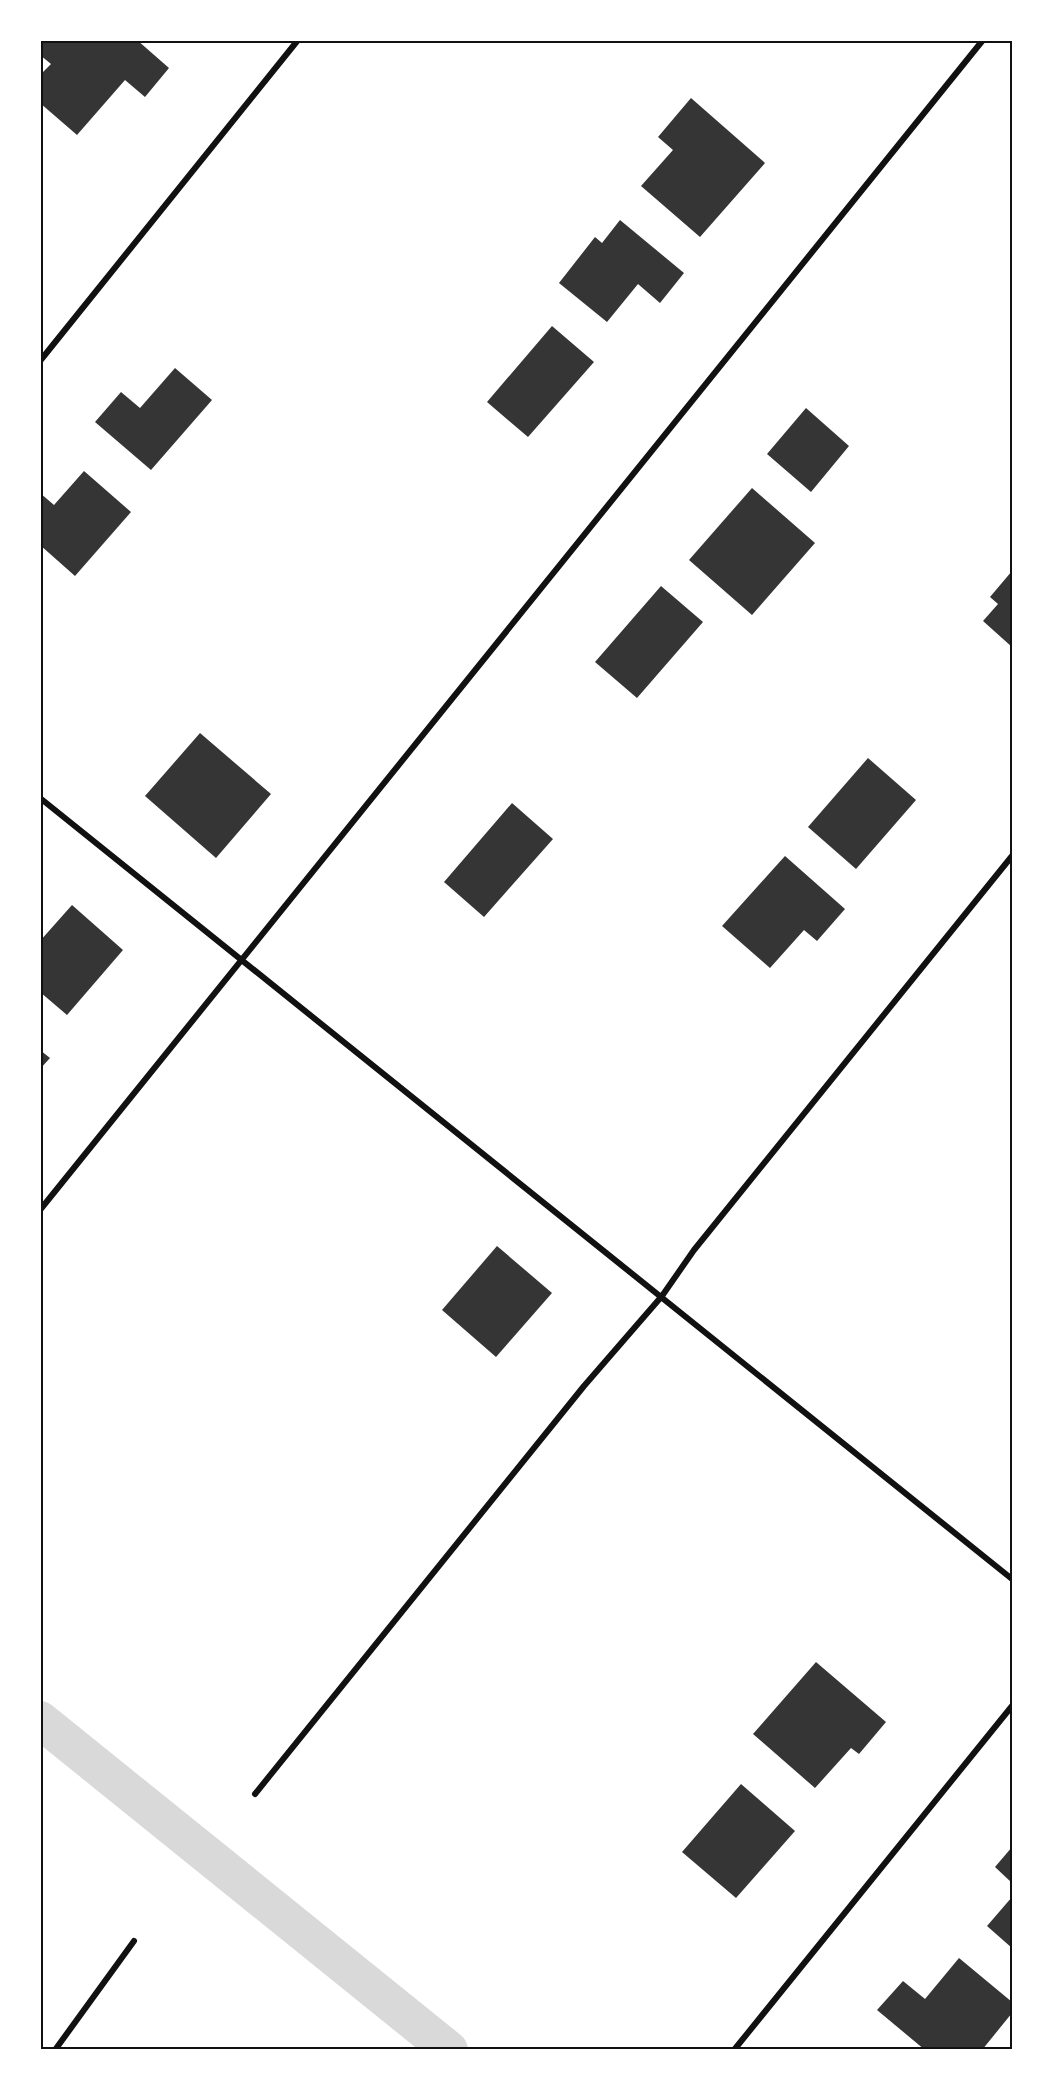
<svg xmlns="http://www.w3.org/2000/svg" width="1053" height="2090" viewBox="0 0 1053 2090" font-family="'Work Sans',sans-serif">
  <rect width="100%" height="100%" fill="#fff"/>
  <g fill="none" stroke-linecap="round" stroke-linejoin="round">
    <path stroke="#d9d9d9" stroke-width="38" d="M40 1720 449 2050"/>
  </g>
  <path fill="#353535" d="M40 40H137L169 68 145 97 125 80 77 135 40 103V75L51 64 40 55Z
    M691 98 765 163 700 237 641 186 673 150 658 137Z
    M620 220 684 273 660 303 638 284 607 322 559 283 595 237 602 243Z
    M552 326 594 362 528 437 487 402Z
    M175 368 212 400 151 470 95 422 121 392 140 408Z
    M806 408 849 446 811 492 767 454Z
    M84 471 131 512 75 576 40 545V493L54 505Z
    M752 488 815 543 752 615 689 560Z
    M1012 571V647L983 621 998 604 990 597Z
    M661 586 703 622 637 698 595 662Z
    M200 733 271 794 216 858 145 796Z
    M868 758 916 800 856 869 808 827Z
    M512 803 553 839 484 917 444 882Z
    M785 856 845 909 817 941 804 930 770 968 722 926Z
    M72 905 123 950 67 1015 40 992V941Z
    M40 1050 50 1058 40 1069Z
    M497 1246 552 1293 496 1357 442 1310Z
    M816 1662 886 1722 859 1754 851 1748 815 1788 753 1734Z
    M741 1784 795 1831 736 1898 682 1852Z
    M1012 1847V1883L995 1867Z
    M1012 1897V1948L987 1926Z
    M959 1958 1012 2002V2013L982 2050H925L877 2010 903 1981 925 1999Z"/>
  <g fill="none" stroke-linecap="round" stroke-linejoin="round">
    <path stroke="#111" stroke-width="6" d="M40 361 298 40
      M40 798 1012 1579
      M40 1210 983 40
      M255 1794 584 1386 662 1296 694 1250 1012 856
      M55 2050 134 1941
      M734 2050 1012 1706"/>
  </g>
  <rect width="1053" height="2090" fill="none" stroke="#ffffff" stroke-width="84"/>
  <rect x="42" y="42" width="969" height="2006" fill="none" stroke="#111" stroke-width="2"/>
</svg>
